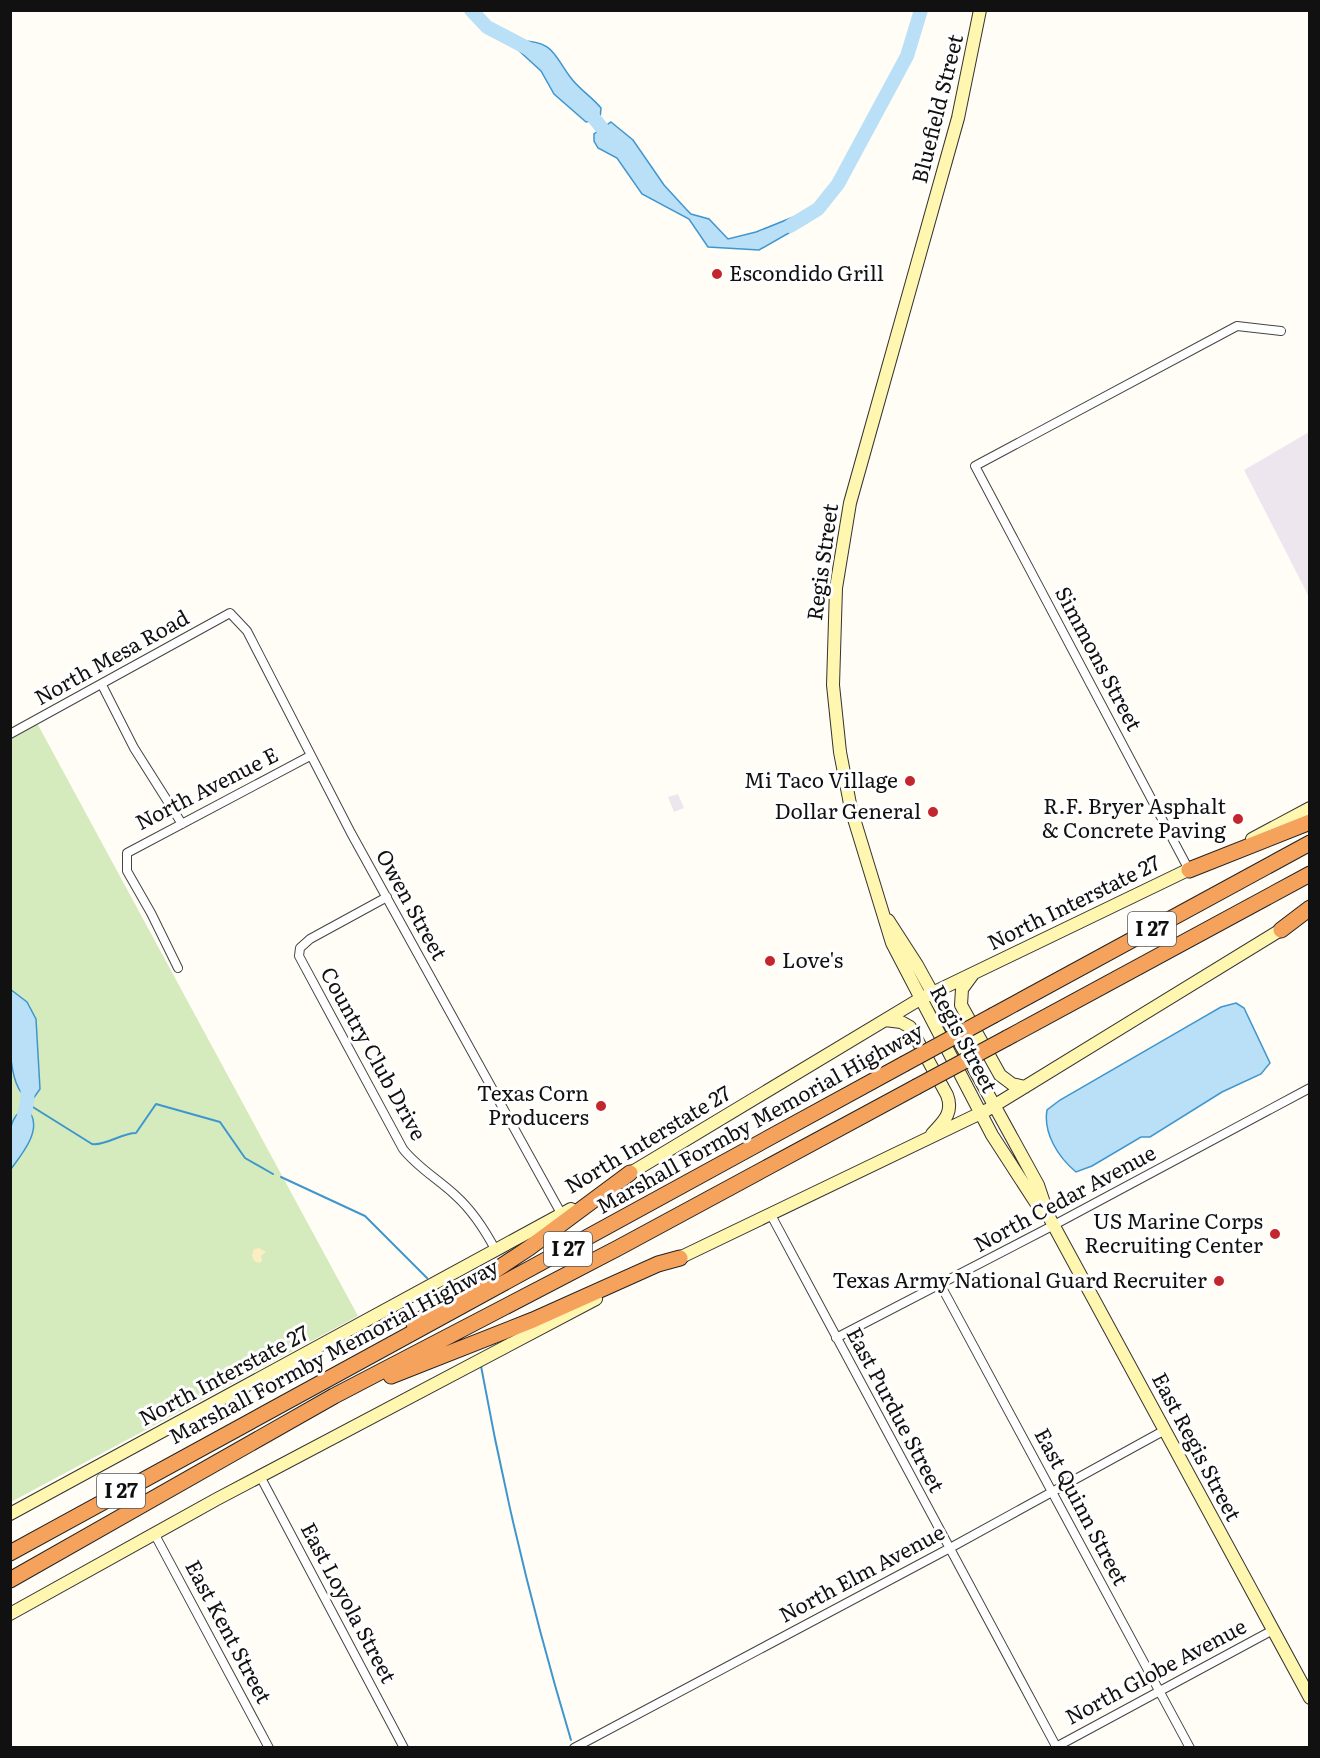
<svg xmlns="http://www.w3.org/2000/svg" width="1320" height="1758" viewBox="0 0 1320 1758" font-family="Literata,serif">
  <rect width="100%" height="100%" fill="#fffdf5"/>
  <path fill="#eee6ef" d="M1309 432V597L1244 470Z
    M678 794 684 808 674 812 668 797Z"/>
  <path fill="#d5ebbd" d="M37 723 358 1316 11 1502 10 737Z"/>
  <path fill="#fbeec1" d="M259 1248 266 1252 261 1256 262 1261 259 1263 254 1261 252 1255 254 1249Z"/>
  <path fill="#b9e0f7" stroke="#3f96cf" stroke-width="1.5" d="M517 41C554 40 553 54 571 78 579 89 592 97 601 108L600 119 586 122 554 94 541 71 517 49Z
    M611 122 633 140 664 185 686 209 691 214 709 219 728 239 756 232 801 214 808 222 759 250 708 247 689 219 642 194 617 158 598 148 594 141V134Z
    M10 989 27 1002 36 1019 40 1089 33 1099C3 1098 10 1011 10 989Z
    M1236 1003 1244 1008 1270 1063 1261 1074 1222 1092 1150 1137H1141L1092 1166 1076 1172C1058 1157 1043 1133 1047 1110L1060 1100 1221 1007Z
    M24 1110 31 1114C41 1132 21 1155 11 1169 10 1151 4 1118 24 1110Z"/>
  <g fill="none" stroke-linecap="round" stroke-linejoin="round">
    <path stroke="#3f96cf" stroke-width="2" d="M28 1104 92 1144C106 1146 121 1133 136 1133L156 1104 220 1122 245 1158 273 1174
      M281 1177 365 1216 427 1278
      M481 1366C504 1493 534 1617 571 1740"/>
    <path stroke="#b9e0f7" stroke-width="14" d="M471 10 487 27 531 50
      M586 108 613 142
      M790 226 818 209 838 184 907 56 921 10
      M10 1149C22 1126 30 1106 27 1081"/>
    <g stroke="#444" stroke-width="10">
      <path id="minor" d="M102 685 134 748 182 824
        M10 734 230 613 247 631 351 833 562 1215
        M1189 870 975 466 1237 326 1281 331
        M387 897 310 939 300 948 299 956 403 1149C418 1168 438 1179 455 1195 473 1211 485 1230 496 1251
        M178 968 151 913 127 871V853L310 756
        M771 1215 1057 1748
        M940 1284 1190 1748
        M836 1338 1054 1225 1310 1088
        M260 1476 404 1748
        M154 1533 269 1748
        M1056 1747 1273 1630
        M574 1748 950 1548 1165 1430"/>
    </g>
    <g stroke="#333" stroke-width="14">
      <path id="secondary" d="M980 10 958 118 850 503 836 588 833 685 840 752 851 809 892 943 992 1135 1038 1206 1048 1215
        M1252 839 1310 808
        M888 920 917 965 1038 1185 1048 1215 1310 1698
        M973 974 962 989 961 1005 1000 1075 1012 1084 1025 1087
        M885 1020 901 1022 910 1027 947 1095C954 1113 943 1122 932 1134
        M624 1177 920 999 1196 866
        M673 1261 987 1110 1287 926
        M10 1514 571 1209
        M10 1614 217 1499 596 1299"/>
    </g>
    <g stroke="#222" stroke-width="17">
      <path id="motorway" d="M1189 870 1310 822
        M1281 930 1310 908
        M994 1015 1310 843
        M1007 1038 1310 874
        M414 1324 529 1248 630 1173
        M391 1376 533 1320 658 1264 680 1258
        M10 1553 904 1064
        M10 1580 334 1396 618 1248 916 1087"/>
    </g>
    <use href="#minor" stroke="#fff" stroke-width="8"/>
    <use href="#secondary" stroke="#fff6b0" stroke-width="12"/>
    <use href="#motorway" stroke="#f5a25d" stroke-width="15"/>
    <g stroke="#222" stroke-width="17" stroke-linecap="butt">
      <path id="motorway-bridge" d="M904 1064 994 1015
        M916 1087 1007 1038"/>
    </g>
    <use href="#motorway-bridge" stroke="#f5a25d" stroke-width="15"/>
  </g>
  <g fill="#c4262e" stroke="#fff" stroke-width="2">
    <circle cx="717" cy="274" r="6"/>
    <circle cx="910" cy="781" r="6"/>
    <circle cx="933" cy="812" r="6"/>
    <circle cx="1238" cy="819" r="6"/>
    <circle cx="770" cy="961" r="6"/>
    <circle cx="601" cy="1106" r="6"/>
    <circle cx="1275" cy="1234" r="6"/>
    <circle cx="1219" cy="1281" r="6"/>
  </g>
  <g text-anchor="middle" stroke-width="6" stroke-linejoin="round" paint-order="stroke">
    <g fill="#fff" stroke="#585858" stroke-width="1.5">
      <rect x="1128" y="912" width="48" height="34" rx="4.5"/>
      <rect x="544" y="1232" width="48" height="34" rx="4.5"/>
      <rect x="97" y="1474" width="48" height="34" rx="4.5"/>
    </g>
    <g font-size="20" font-weight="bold" fill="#111">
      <text x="1152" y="936">I 27</text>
      <text x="568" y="1256">I 27</text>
      <text x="121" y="1498">I 27</text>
    </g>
    <g font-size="21" fill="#111" stroke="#fff">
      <text transform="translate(938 109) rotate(-76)" y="7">Bluefield Street</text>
      <text transform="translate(823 562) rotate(-82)" y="7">Regis Street</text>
      <text transform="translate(112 658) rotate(-29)" y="7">North Mesa Road</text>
      <text transform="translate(1098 659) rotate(62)" y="7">Simmons Street</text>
      <text transform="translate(207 789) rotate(-27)" y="7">North Avenue E</text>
      <text transform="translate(1074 903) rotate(-26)" y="7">North Interstate 27</text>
      <text transform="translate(411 905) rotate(61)" y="7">Owen Street</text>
      <text transform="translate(963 1039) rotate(62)" y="7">Regis Street</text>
      <text transform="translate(373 1054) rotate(61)" y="7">Country Club Drive</text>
      <text transform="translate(760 1119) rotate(-29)" y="7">Marshall Formby Memorial Highway</text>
      <text transform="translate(648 1140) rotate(-31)" y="7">North Interstate 27</text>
      <text transform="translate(1065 1199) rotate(-28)" y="7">North Cedar Avenue</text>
      <text transform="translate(334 1352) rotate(-28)" y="7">Marshall Formby Memorial Highway</text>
      <text transform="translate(224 1376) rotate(-28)" y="7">North Interstate 27</text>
      <text transform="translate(895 1410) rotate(62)" y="7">East Purdue Street</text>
      <text transform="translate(1196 1447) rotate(62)" y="7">East Regis Street</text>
      <text transform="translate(1081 1507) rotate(62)" y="7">East Quinn Street</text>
      <text transform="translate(862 1574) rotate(-28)" y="7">North Elm Avenue</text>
      <text transform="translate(348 1603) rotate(62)" y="7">East Loyola Street</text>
      <text transform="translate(228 1632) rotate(62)" y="7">East Kent Street</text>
      <text transform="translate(1156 1672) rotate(-28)" y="7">North Globe Avenue</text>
    </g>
    <g font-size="21" fill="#111" stroke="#fff" text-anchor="end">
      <text x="729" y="281" text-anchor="start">Escondido Grill</text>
      <text x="898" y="788">Mi Taco Village</text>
      <text x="1226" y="814">R.F. Bryer Asphalt<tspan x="1226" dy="24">&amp; Concrete Paving</tspan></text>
      <text x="921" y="819">Dollar General</text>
      <text x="782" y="968" text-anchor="start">Love's</text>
      <text x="589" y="1101">Texas Corn<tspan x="589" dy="24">Producers</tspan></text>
      <text x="1263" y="1229">US Marine Corps<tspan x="1263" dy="24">Recruiting Center</tspan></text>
      <text x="1207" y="1288">Texas Army National Guard Recruiter</text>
    </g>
  </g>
  <rect width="1320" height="1758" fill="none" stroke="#111111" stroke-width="24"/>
</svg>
